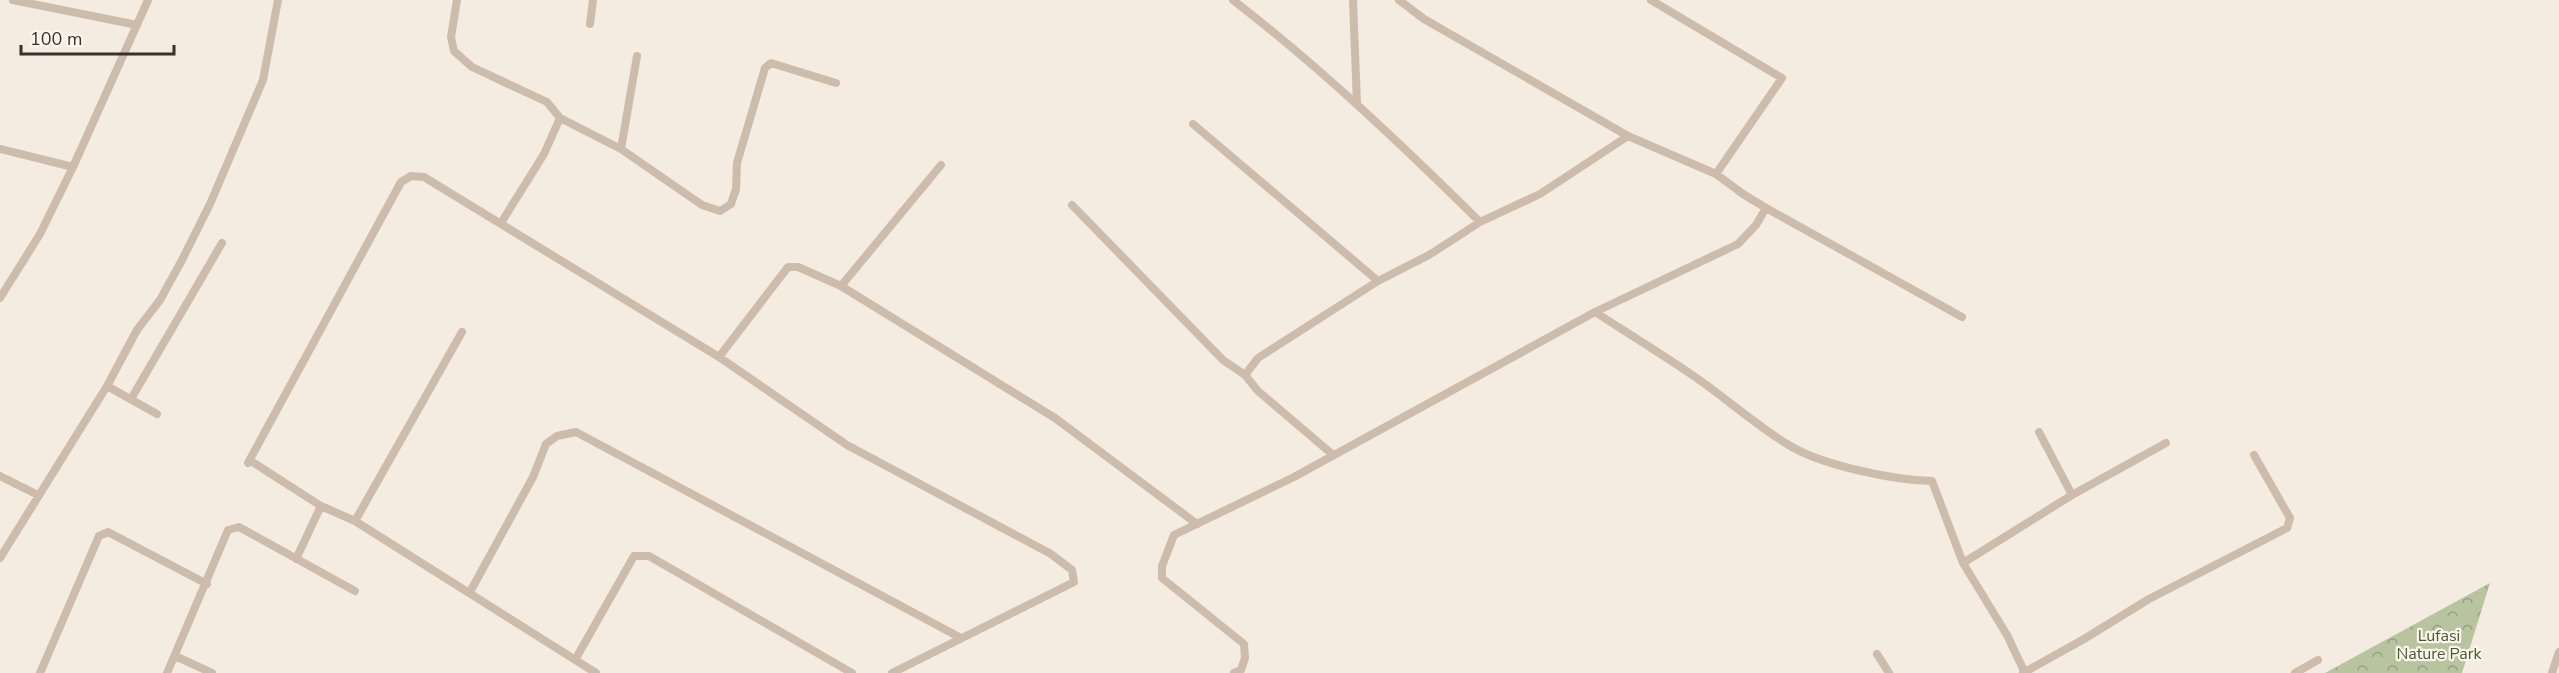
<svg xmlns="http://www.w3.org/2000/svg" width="2559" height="673" viewBox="0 0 2559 673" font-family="'Nunito Sans',sans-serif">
  <defs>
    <pattern id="forest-crowns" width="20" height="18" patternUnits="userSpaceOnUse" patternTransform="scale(1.5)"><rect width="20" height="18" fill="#b8c4a0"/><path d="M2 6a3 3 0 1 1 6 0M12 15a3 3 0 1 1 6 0" fill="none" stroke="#97a083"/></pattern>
  </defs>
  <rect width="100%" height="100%" fill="#f4ebe1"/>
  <path fill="url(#forest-crowns)" d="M2490 583 2462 673H2325Z"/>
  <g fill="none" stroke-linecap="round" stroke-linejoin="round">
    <path stroke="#cdbbac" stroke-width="8" d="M13 0 137 25
      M457 0 451 37 454 51 472 67 547 102 560 118 621 149 702 205 720 211 731 204 736 189 737 163 765 68 771 63 836 83
      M1233 0C1321 68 1401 144 1480 222
      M1353 0 1357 104
      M1399 0 1424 19 1628 136 1716 174 1743 194 1766 208 1962 317
      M1651 0 1782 78 1716 174
      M590 24 593 0
      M1193 124 1378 281
      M0 149 73 167
      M621 149 637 56
      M1072 205 1223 360 1245 375 1258 391 1332 454
      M501 223 544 154 560 118
      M841 286 941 165
      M0 298 40 234 73 167 148 0
      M1595 312C1629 334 1665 356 1698 379 1728 400 1756 425 1787 444 1820 465 1892 480 1932 481L1963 563 2007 635 2025 673
      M719 357 788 267H798L841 286 1055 418 1197 524
      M1245 375 1258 358 1378 281 1429 255 1480 222 1540 194 1628 136
      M107 386 157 414
      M131 399 222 243
      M2039 432 2072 495
      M0 476 38 495
      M355 521 462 332
      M0 558 107 386 137 330 160 300 182 260 210 204 263 80 278 0
      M296 559 321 506
      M1963 563 2072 495 2166 443
      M470 592 533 477 546 444 557 436 576 432 961 638
      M1877 654 1889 673
      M175 656 212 673
      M575 660 634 556H649L852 673
      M40 673 99 536 108 532 207 584
      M167 673 228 530 239 527 355 591
      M596 673 355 521 321 506 251 461 248 463 401 182 411 176 424 177 719 357 847 445 1051 554 1072 570 1074 582 892 673
      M1234 673 1241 670 1245 658 1244 644 1162 578V566L1174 535 1294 477 1595 312 1738 244 1756 225 1766 208
      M2023 673 2084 639 2149 599 2287 528 2290 518 2254 455
      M2295 673 2318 660
      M2552 673 2559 652"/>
  </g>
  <g text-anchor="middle" stroke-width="4.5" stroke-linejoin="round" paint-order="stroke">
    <g font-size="16" fill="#4a5a2e" stroke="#fbf5ee">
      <text x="2439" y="641">Lufasi<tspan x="2439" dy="18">Nature Park</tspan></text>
    </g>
  </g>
  <path d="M21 45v9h153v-9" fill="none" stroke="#3b302b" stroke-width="3"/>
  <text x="30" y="45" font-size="18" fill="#3b302b" stroke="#fbf5ee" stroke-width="4.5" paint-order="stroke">100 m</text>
</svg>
